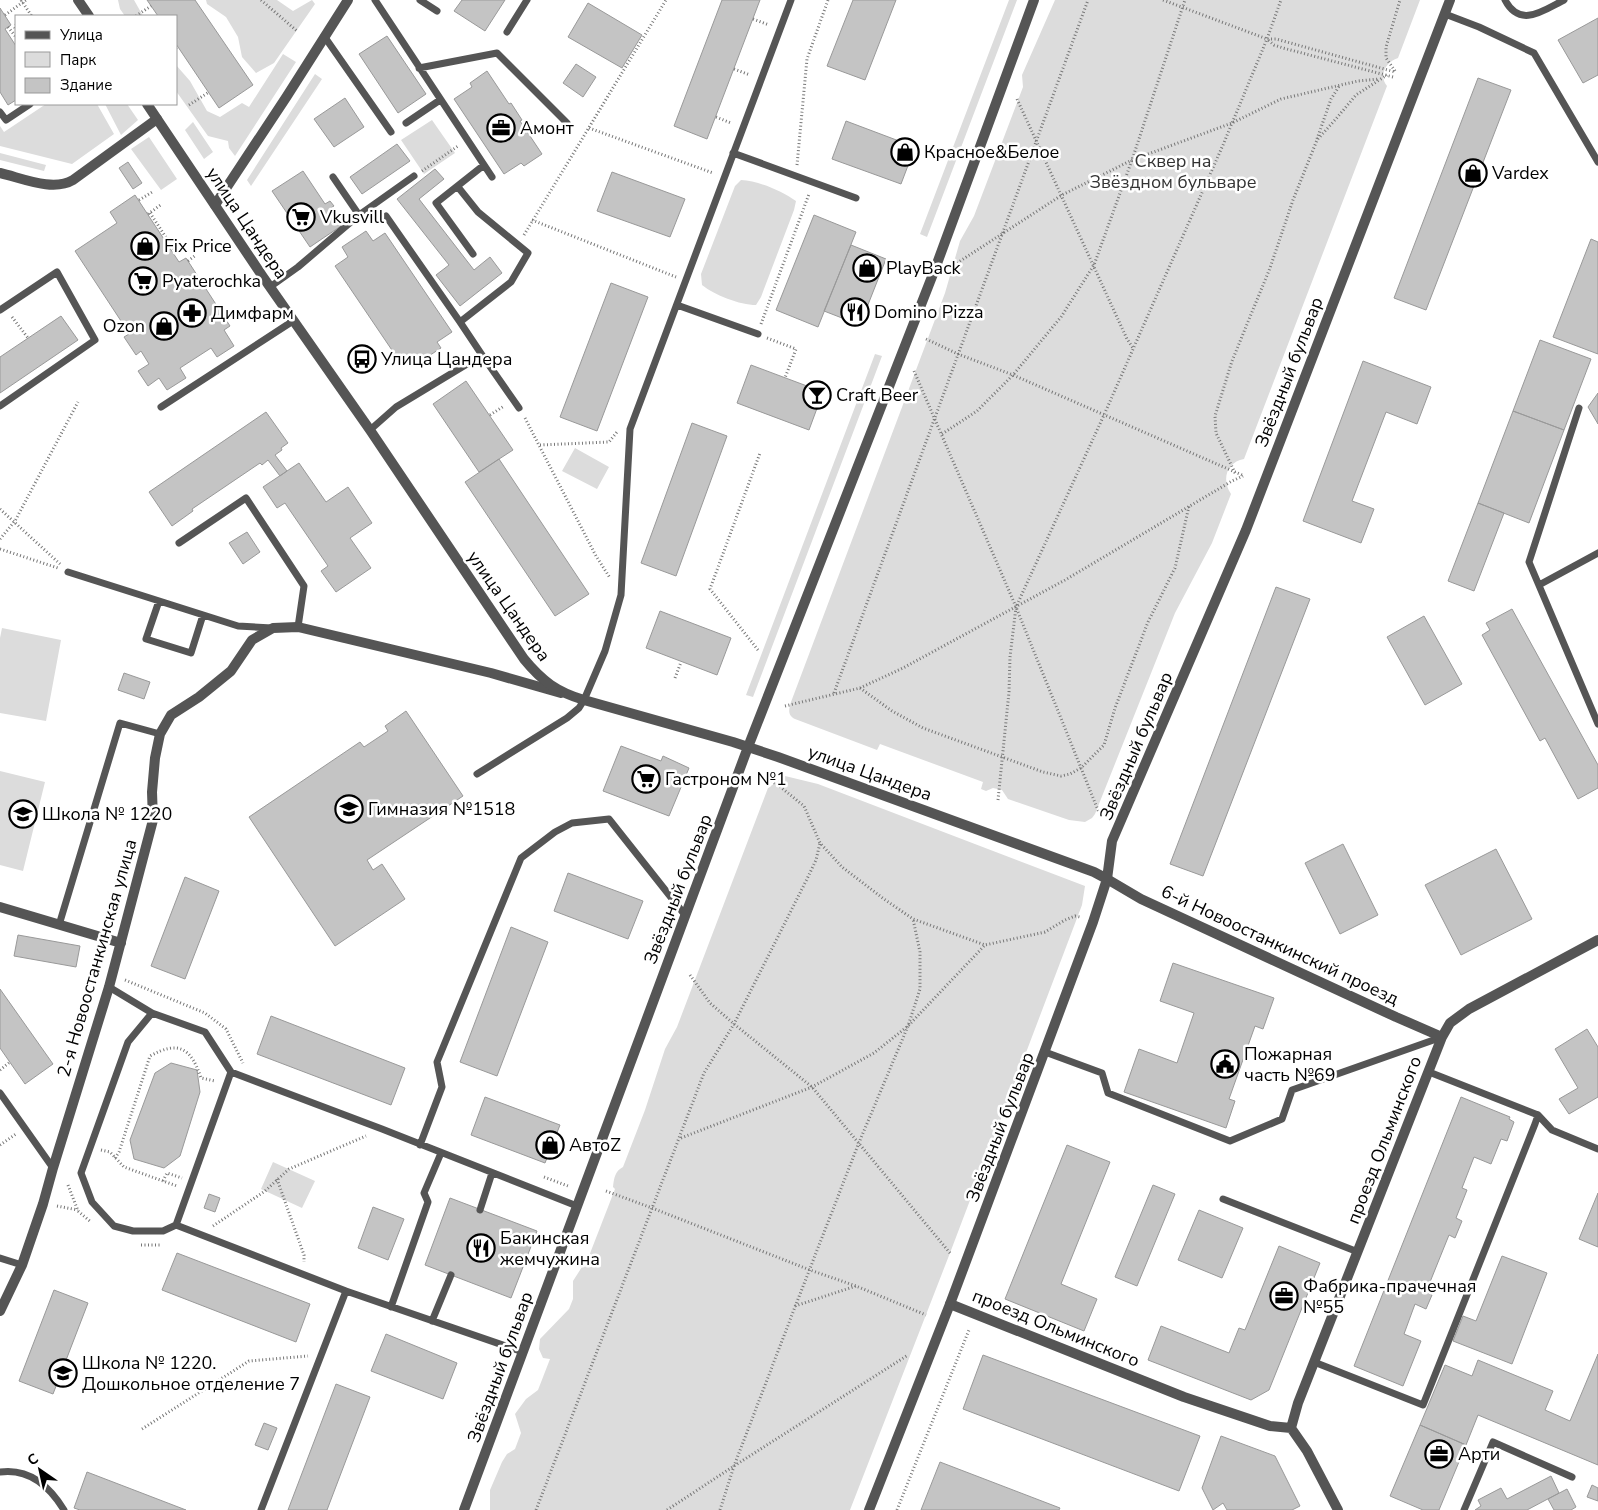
<svg xmlns="http://www.w3.org/2000/svg" width="1598" height="1510" viewBox="0 0 1598 1510" font-family="'Nunito Sans',sans-serif">
  <rect width="100%" height="100%" fill="#fff"/>
  <path fill="#dcdcdc" d="M118 0H134L143 16H125L120 9Z
    M206 0H277L293 11 312 0 315 4 274 63 256 73 242 57 238 37 226 17 207 4Z
    M1009 0H1017L927 237 920 234Z
    M1055 0H1420L1398 58C1386 62 1378 75 1387 86L1244 459C1227 462 1221 479 1231 494L1212 543 1175 613 1095 814 1092 818 1085 822 1069 820 1008 799 1002 790 993 788 986 791 981 789 983 782 880 744 877 750 795 719C787 715 789 709 791 702L945 293 960 241 974 216 1023 87 1022 75Z
    M283 54 296 62 235 156 229 148 228 141 208 136 176 91V65L190 81 207 111 220 117 242 103 249 107Z
    M315 74 322 79 251 186 247 180Z
    M46 104H97L114 134 72 164 0 146V126L4 132Z
    M105 104H127L138 120 121 135Z
    M432 120 455 153 424 174 401 140Z
    M193 122 213 152 204 159 185 130Z
    M149 137 177 179 161 190 131 149Z
    M0 153 46 165 44 171 0 160Z
    M741 180C759 181 782 191 796 201L794 210 761 297 756 305C740 305 714 295 702 285L701 274 735 186Z
    M875 354 882 356 753 697 746 695Z
    M575 448 609 467 597 489 562 471Z
    M2 628 61 640 46 721 0 713V638Z
    M0 771 45 782 23 871 0 865Z
    M785 776 818 784 1085 886 1082 905 950 1253 850 1510H490V1490L502 1462 507 1454 515 1449 521 1433 515 1414 526 1399 538 1390 550 1359 543 1358 539 1349 540 1339 569 1309 573 1299V1281L589 1256 615 1189 613 1187C614 1178 615 1171 623 1167L645 1110 665 1049 677 1027 768 788Z
    M273 1162 315 1181 302 1208 261 1189Z"/>
  <path fill="#c4c4c4" stroke="#999" d="M147 0H195L253 85 219 108 176 44V16H158Z
    M462 0H505L485 31 454 11Z
    M722 0H760L707 139 674 126Z
    M853 0H896L865 80 827 66Z
    M588 3 642 35 622 68 568 37Z
    M0 8 11 25 5 29 16 46V100L8 105 0 92Z
    M1598 18V75L1583 83 1558 40Z
    M387 36 426 94 398 113 359 54Z
    M576 64 596 77 583 97 563 83Z
    M487 71 509 104 511 103 522 120 520 121 542 154 524 166 521 163 504 174 454 99 472 87 470 83Z
    M1478 78 1511 90 1426 310 1394 298Z
    M345 98 364 127 334 147 314 119Z
    M846 121 915 147 901 184 832 159Z
    M397 144 410 161 362 194 350 177Z
    M128 162 142 183 133 189 119 168Z
    M435 169 444 179 419 199 474 270 490 257 502 273 460 306 436 275 449 265 397 199Z
    M303 171 325 204 330 201 334 206 329 209 341 226 310 247 272 191Z
    M612 172 685 199 670 237 597 211Z
    M135 195 179 262 186 258 230 326 224 330 234 346 217 357 211 348 180 368 186 378 167 390 159 378 148 386 138 371 149 364 141 351 136 355 124 337 129 334 126 329 121 332 115 324 121 321 75 251 117 223 110 212Z
    M814 215 856 232 818 327 776 310Z
    M366 231 373 241 385 233 452 332 437 342 441 348 418 363 414 357 402 365 335 266 348 257 342 247Z
    M1591 239 1598 242V354L1553 337Z
    M851 245 886 259 860 325 824 311Z
    M611 283 648 297 597 431 560 417Z
    M61 316 78 340 0 393V357Z
    M1540 340 1591 359 1564 430 1513 411Z
    M1363 361 1431 387 1417 424 1386 412 1352 501 1374 509 1361 543 1303 521Z
    M751 365 823 392 809 430 737 403Z
    M466 381 513 450 479 472 433 404Z
    M1598 393V424L1588 407Z
    M1513 411 1564 430 1529 523 1478 503Z
    M266 412 288 443 281 448 282 450 275 455 287 471 280 476 268 460 262 465 260 463 192 509 193 511 172 526 149 492Z
    M692 423 727 436 676 576 641 563Z
    M499 459 589 594 555 616 465 482Z
    M299 463 326 502 348 487 372 523 350 538 371 568 336 592 321 571 328 566 289 509 285 503 277 508 263 487Z
    M1478 503 1504 513 1474 591 1448 581Z
    M247 532 260 552 243 564 229 543Z
    M1276 587 1310 599 1203 876 1170 864Z
    M1512 609 1598 765V788L1578 799 1545 738 1540 741 1482 635 1490 630 1486 623Z
    M660 611 731 638 717 675 646 648Z
    M1424 616 1462 684 1425 705 1387 637Z
    M124 673 150 682 144 699 118 690Z
    M406 711 463 796 367 860 373 870 382 864 405 899 335 946 249 817 360 742 364 747 388 731 385 726Z
    M621 746 661 761 663 756 689 768 669 816 603 791Z
    M1343 844 1378 915 1340 934 1305 863Z
    M1496 849 1532 919 1461 955 1425 885Z
    M568 873 643 901 628 939 554 911Z
    M185 877 219 891 185 979 151 966Z
    M511 927 548 942 497 1076 460 1062Z
    M18 935 80 946 76 967 14 956Z
    M1173 963 1274 998 1263 1029 1255 1026 1229 1099 1235 1101 1226 1128 1124 1092 1139 1049 1177 1063 1194 1013 1160 1001Z
    M0 989 53 1064 25 1084 0 1048Z
    M271 1016 405 1068 391 1105 257 1054Z
    M1587 1029 1598 1047V1097L1569 1114 1559 1099 1578 1088 1555 1049Z
    M171 1063 197 1070 200 1092 180 1156 164 1168 134 1159 130 1140 155 1073Z
    M485 1097 560 1125 545 1163 471 1135Z
    M1461 1097 1510 1117 1509 1119 1514 1122 1507 1141 1501 1139 1491 1164 1474 1157 1462 1188 1467 1190 1456 1218 1462 1221 1455 1238 1449 1235 1426 1292 1432 1295 1426 1309 1415 1304 1404 1334 1421 1341 1403 1386 1354 1366Z
    M1067 1145 1110 1162 1061 1284 1097 1299 1084 1331 1005 1299Z
    M1153 1185 1175 1194 1137 1286 1115 1277Z
    M1598 1193V1247L1579 1239Z
    M209 1194 220 1198 215 1212 204 1208Z
    M450 1198 537 1231 511 1298 425 1265Z
    M373 1207 404 1219 388 1260 358 1248Z
    M1199 1210 1243 1228 1222 1278 1178 1260Z
    M1279 1246 1320 1263 1269 1390 1251 1400 1148 1360 1161 1326 1229 1353 1239 1328 1245 1330Z
    M177 1253 310 1304 296 1342 162 1290Z
    M1502 1256 1547 1273 1512 1364 1453 1341 1463 1316 1476 1321Z
    M54 1290 88 1303 53 1394 19 1381Z
    M386 1334 457 1363 443 1399 371 1371Z
    M1598 1354V1465L1478 1415 1466 1445 1420 1425 1445 1365 1472 1376 1478 1360 1553 1391 1545 1410 1570 1421Z
    M983 1355 1200 1436 1179 1491 963 1409Z
    M336 1384 370 1397 327 1510H288Z
    M264 1423 277 1428 268 1450 255 1445Z
    M1420 1425 1466 1445 1439 1510H1423L1390 1496Z
    M1221 1436 1275 1456 1300 1506 1292 1510H1227L1223 1503 1213 1510 1202 1488Z
    M940 1462 1060 1508 1059 1510H921Z
    M87 1472 186 1510H80L74 1508Z
    M1551 1476 1559 1493 1527 1510H1475L1481 1506 1478 1500 1501 1488 1507 1499Z
    M1592 1485 1598 1488V1501L1587 1497Z
    M1567 1489 1576 1507 1571 1510H1554L1548 1499Z"/>
  <g fill="none" stroke-linecap="round" stroke-linejoin="round">
    <path stroke="#777" stroke-width="3" stroke-dasharray="1 2.5" stroke-linecap="butt" d="M21 0 31 15 29 16
      M261 0 297 31
      M1163 0 1267 39
      M5 15 26 0
      M136 16 151 6
      M753 19 769 25
      M16 25 14 26 16 30
      M8 27 16 37
      M176 48 178 47
      M734 69 750 75
      M1395 71 1386 58V47L1400 0
      M1393 77 1283 48 1274 45 1267 39H1276L1395 72
      M1017 99 1127 339 1133 348
      M189 105 209 92
      M716 117 731 123
      M589 128 713 173
      M1317 139 1331 99 1340 85
      M797 165 807 59 828 0
      M422 171 458 146
      M139 200 154 191
      M150 213 175 251 188 243
      M148 214 162 204
      M532 220 676 277
      M524 235 666 0
      M188 261 196 255
      M954 265 1062 195 1132 160 1232 123 1281 99 1358 81 1379 79
      M12 317 28 338
      M761 324 809 194
      M767 338 796 349 785 378
      M926 339 958 354 1013 375 1242 475
      M914 371 1016 607 1100 815
      M490 415 504 406
      M525 418 596 556 610 578
      M942 434 977 411 1013 375 1061 317 1094 265 1132 160 1185 0
      M540 445 609 442 617 432
      M1235 473 1216 433 1215 416 1232 361 1270 268 1293 200 1317 140 1335 120 1356 95 1387 75
      M0 509 60 564
      M0 539 15 521 78 402
      M0 549 58 568
      M758 650 710 589 760 453
      M675 678 681 662
      M860 688 892 711 923 728 1043 772 1061 776 1070 774 1081 768 1104 745 1115 708 1148 622 1175 568 1189 506
      M834 693 1088 0
      M785 706 860 688 903 668 1065 580 1232 481 1243 476
      M768 779 778 785 804 806 820 843 842 867 884 899 913 919 985 945 1045 932 1065 920 1075 916 1080 917
      M998 800 1009 692 1010 657 1016 607 1104 415 1223 145 1267 39 1281 0
      M690 975 710 1003 734 1024 812 1087 950 1253
      M125 980 205 1013 226 1029 243 1063
      M0 1070 10 1062
      M681 1138 812 1087 874 1053 908 1026 985 945
      M0 1145 16 1134
      M101 1150 110 1152 124 1167 177 1186
      M115 1158 119 1152 150 1056C179 1040 191 1048 201 1078L215 1081
      M544 1177 568 1186
      M277 1179 304 1255V1262
      M163 1181 167 1173 182 1178
      M68 1185 78 1211 91 1222
      M606 1191 652 1208 810 1270 856 1286 926 1315
      M57 1206 78 1210
      M213 1226 265 1191 289 1169 366 1136
      M141 1245H162
      M795 1306 856 1286
      M142 1429 249 1361 308 1356
      M536 1510 704 1073 734 1024 807 879 816 860 820 843
      M667 1510 734 1466 908 1355
      M720 1510 734 1466 795 1307 858 1145 908 1026 920 989V952L913 919
      M897 1510 969 1330"/>
    <path stroke="#555" stroke-width="7" d="M375 0 492 177
      M420 0 437 11
      M1505 0C1520 29 1544 10 1564 0
      M1445 14 1479 27 1534 53 1598 162
      M507 32 527 0
      M324 36 391 132
      M419 68 497 53 567 123
      M0 112 6 120 30 104
      M406 123 440 100
      M733 153 856 198
      M333 177 359 215
      M386 216 460 322
      M473 254 436 203 484 165
      M270 287 298 267 359 215 414 176
      M677 305 758 334
      M0 310 57 272 95 340 0 406
      M482 355 519 408
      M161 407 293 321
      M1579 408 1529 562 1598 724
      M370 430 396 407 482 355 460 322 511 282 528 253 478 212 458 187
      M179 543 246 498 304 586 298 627
      M68 572 238 626 272 628
      M1539 585 1598 553
      M159 601 146 639 191 653 203 615
      M477 774 567 718 579 708 584 700 605 651 621 595 630 429 791 0
      M59 925 120 723 160 734
      M109 987 152 1013 205 1032 231 1072 382 1129 577 1206
      M152 1013 128 1042 81 1173 92 1202 114 1226 133 1231H163L176 1225 346 1291 261 1510
      M1045 1052 1102 1073 1108 1093 1230 1141 1282 1119 1292 1090 1442 1037
      M0 1093 53 1168
      M1538 1115 1552 1130 1598 1149
      M420 1145 442 1087 437 1062 521 858 555 832 572 823 609 819 685 915
      M1223 1199 1358 1252
      M480 1210 492 1173
      M176 1225 231 1072
      M0 1258 22 1265
      M346 1291 523 1352
      M391 1307 428 1202 424 1193 441 1153
      M432 1321 451 1275
      M1314 1362 1423 1405 1535 1124 1538 1115 1429 1072
      M0 1472C29 1468 50 1487 64 1510
      M1464 1510 1493 1442 1572 1477"/>
    <path stroke="#555" stroke-width="10" d="M0 173C22 178 53 192 73 180L157 119
      M215 205 287 96 348 0
      M1107 879 1141 899 1396 1017 1442 1037
      M0 907 121 943
      M950 1304 1184 1397 1270 1426 1291 1428
      M0 1311 22 1265 43 1204 53 1168 109 987 153 820 152 792 155 758 160 734 171 715 199 697 231 671 252 640 273 628 298 627 491 673 561 693
      M1338 1510 1307 1451 1291 1428 1298 1403 1442 1037 1450 1023 1469 1009 1598 940"/>
    <path stroke="#555" stroke-width="10" d="M78 0 89 16
      M147 104 263 277 370 430 524 659C542 681 557 692 584 700L733 742 778 757 1094 872 1107 879
      M464 1510 748 747 935 269 1034 0
      M869 1510 950 1304 1093 922 1107 879 1112 841 1246 530 1450 0"/>
  </g>
  <defs>
    <g id="office-ring" transform="scale(1.4375)"><circle r="9.5" fill="#fff" stroke="#000" stroke-width="1.5"/><path d="M-6-3h4V-5.5h4V-3h4V5H-6ZM-1-4.5V-3h2v-1.5ZM-6 0V1H6V0Z" fill="#000"/></g>
    <g id="shop-ring" transform="scale(1.4375)"><circle r="9.5" fill="#fff" stroke="#000" stroke-width="1.5"/><path d="M-5-2.5h2.3a2.7 3.5 0 0 1 5.4 0H5L5.5 6h-11ZM-1.5-2.5h3a1.5 2.3 0 0 0-3 0Z" fill="#000"/></g>
    <g id="supermarket-ring" transform="scale(1.4375)"><circle r="9.5" fill="#fff" stroke="#000" stroke-width="1.5"/><path d="M-6-5.5h2.5l.6 2H6L4.5 2H-2.5L-4.4-4H-6ZM-1.5 3.2a1.3 1.3 0 1 0 .1 0ZM3 3.2a1.3 1.3 0 1 0 .1 0Z" fill="#000"/></g>
    <g id="restaurant-ring" transform="scale(1.4375)"><circle r="9.5" fill="#fff" stroke="#000" stroke-width="1.5"/><path d="M-5-6h1v4h1v-4h1v4h1v-4h1v5L-1.5 .5V6h-2V.5L-5-1ZM5-6V6H3V1.5H1.5Q1.5-4 5-6Z" fill="#000"/></g>
    <g id="pharmacy-ring" transform="scale(1.4375)"><circle r="9.5" fill="#fff" stroke="#000" stroke-width="1.5"/><path d="M-2-6h4v4h4v4h-4v4h-4v-4h-4v-4h4Z" fill="#000"/></g>
    <g id="bus-ring" transform="scale(1.4375)"><circle r="9.5" fill="#fff" stroke="#000" stroke-width="1.5"/><path d="M-5-6H5V4H4V6H2V4H-2V6H-4V4H-5ZM-3.5-4V0h7V-4ZM-3.5 1.2v1.5H-2V1.2ZM2 1.2v1.5H3.5V1.2Z" fill="#000"/></g>
    <g id="bar-ring" transform="scale(1.4375)"><circle r="9.5" fill="#fff" stroke="#000" stroke-width="1.5"/><path d="M-6-5H6L.8 .8V4.5H3.5V6h-7V4.5H-.8V.8Z" fill="#000"/></g>
    <g id="school-ring" transform="scale(1.4375)"><circle r="9.5" fill="#fff" stroke="#000" stroke-width="1.5"/><path d="M0-5L7-2L0 1L-7-2ZM-4 1L0 2.5L4 1V4Q0 6-4 4Z" fill="#000"/></g>
    <g id="civic-ring" transform="scale(1.4375)"><circle r="9.5" fill="#fff" stroke="#000" stroke-width="1.5"/><path d="M-.6-6.5H3V-4.5H.6V-3L4-1V1h2V6H-6V1h2V-1L-.6-3ZM-1.2 2.5V6h2.4V2.5Z" fill="#000"/></g>
  </defs>
  <g fill-rule="evenodd">
    <use href="#office-ring" x="501" y="128"/>
    <use href="#shop-ring" x="905" y="152"/>
    <use href="#shop-ring" x="1473" y="173"/>
    <use href="#supermarket-ring" x="301" y="217"/>
    <use href="#shop-ring" x="145" y="246"/>
    <use href="#shop-ring" x="867" y="268"/>
    <use href="#supermarket-ring" x="143" y="281"/>
    <use href="#restaurant-ring" x="855" y="312"/>
    <use href="#pharmacy-ring" x="192" y="313"/>
    <use href="#shop-ring" x="164" y="326"/>
    <use href="#bus-ring" x="362" y="359"/>
    <use href="#bar-ring" x="817" y="395"/>
    <use href="#supermarket-ring" x="646" y="779"/>
    <use href="#school-ring" x="349" y="809"/>
    <use href="#school-ring" x="23" y="814"/>
    <use href="#civic-ring" x="1225" y="1064"/>
    <use href="#shop-ring" x="550" y="1145"/>
    <use href="#restaurant-ring" x="481" y="1248"/>
    <use href="#office-ring" x="1284" y="1296"/>
    <use href="#school-ring" x="63" y="1373"/>
    <use href="#office-ring" x="1439" y="1454"/>
  </g>
  <g text-anchor="middle" stroke-width="5" stroke-linejoin="round" paint-order="stroke">
    <g font-size="18" fill="#000" stroke="#fff" text-anchor="start">
      <text x="520" y="134">Амонт</text>
      <text x="924" y="158">Красное&amp;Белое</text>
      <text x="1492" y="179">Vardex</text>
      <text x="320" y="223">Vkusvill</text>
      <text x="164" y="252">Fix Price</text>
      <text x="886" y="274">PlayBack</text>
      <text x="162" y="287">Pyaterochka</text>
      <text x="874" y="318">Domino Pizza</text>
      <text x="211" y="319">Димфарм</text>
      <text x="145" y="332" text-anchor="end">Ozon</text>
      <text x="381" y="365">Улица Цандера</text>
      <text x="836" y="401">Craft Beer</text>
      <text x="665" y="785">Гастроном №1</text>
      <text x="368" y="815">Гимназия №1518</text>
      <text x="42" y="820">Школа № 1220</text>
      <text x="1244" y="1060">Пожарная<tspan x="1244" dy="21">часть №69</tspan></text>
      <text x="569" y="1151">АвтоZ</text>
      <text x="500" y="1244">Бакинская<tspan x="500" dy="21">жемчужина</tspan></text>
      <text x="1303" y="1292">Фабрика-прачечная<tspan x="1303" dy="21">№55</tspan></text>
      <text x="82" y="1369">Школа № 1220.<tspan x="82" dy="21">Дошкольное отделение 7</tspan></text>
      <text x="1458" y="1460">Арти</text>
    </g>
    <g font-size="18" fill="#333" stroke="#fff">
      <text x="1173" y="167">Сквер на<tspan x="1173" dy="21">Звёздном бульваре</tspan></text>
    </g>
    <g font-size="18" fill="#000" stroke="#fff">
      <text transform="translate(247 223) rotate(56)" y="6">улица Цандера</text>
      <text transform="translate(1289 372) rotate(-69)" y="6">Звёздный бульвар</text>
      <text transform="translate(509 606) rotate(55)" y="6">улица Цандера</text>
      <text transform="translate(1136 746) rotate(-67)" y="6">Звёздный бульвар</text>
      <text transform="translate(870 773) rotate(20)" y="6">улица Цандера</text>
      <text transform="translate(678 889) rotate(-69)" y="6">Звёздный бульвар</text>
      <text transform="translate(1280 945) rotate(25)" y="6">6-й Новоостанкинский проезд</text>
      <text transform="translate(97 958) rotate(-74)" y="6">2-я Новоостанкинская улица</text>
      <text transform="translate(1000 1127) rotate(-69)" y="6">Звёздный бульвар</text>
      <text transform="translate(1384 1140) rotate(-69)" y="6">проезд Ольминского</text>
      <text transform="translate(1056 1328) rotate(22)" y="6">проезд Ольминского</text>
      <text transform="translate(500 1367) rotate(-70)" y="6">Звёздный бульвар</text>
    </g>
  </g>
  <rect x="15" y="15" width="162" height="90" fill="#ffffff" stroke="#999999"/>
  <rect x="25" y="31" width="25" height="8" fill="#555555" stroke="#999999"/>
  <text x="60" y="40" font-size="15" fill="#000000">Улица</text>
  <rect x="25" y="52" width="25" height="15" fill="#dcdcdc" stroke="#999999"/>
  <text x="60" y="65" font-size="15" fill="#000000">Парк</text>
  <rect x="25" y="78" width="25" height="15" fill="#c4c4c4" stroke="#999999"/>
  <text x="60" y="90" font-size="15" fill="#000000">Здание</text>
  <g transform="translate(40 1470) rotate(326)" stroke="#ffffff" stroke-width="4" paint-order="stroke">
  <path d="M0-4L9 19L0 12L-9 19Z" fill="#000000"/>
  <text y="-8" font-size="14" font-weight="bold" text-anchor="middle" fill="#000000">С</text>
  </g>
</svg>
